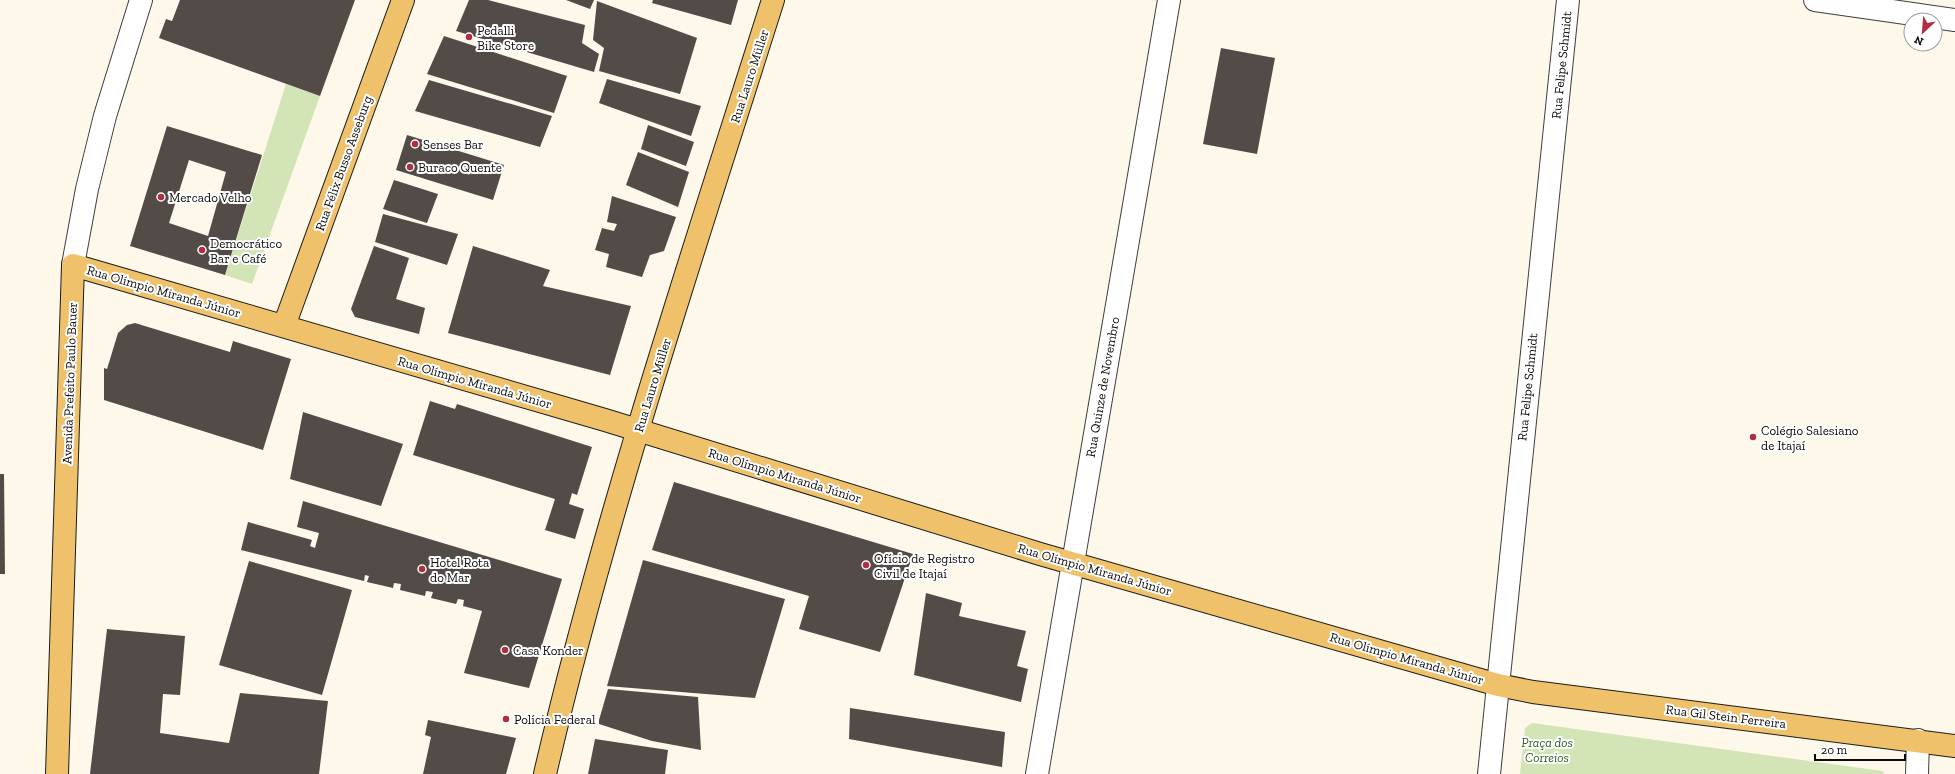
<svg xmlns="http://www.w3.org/2000/svg" width="1955" height="774" viewBox="0 0 1955 774" font-family="'Zilla Slab',serif">
  <rect width="100%" height="100%" fill="#fdf8ea"/>
  <path fill="#d3e5b7" d="M286 84 320 96 252 284 225 275Z
    M1532 723 1883 771 1884 774H1520L1525 728Z"/>
  <path fill="#534b48" fill-rule="evenodd" d="M180 0H355L320 96 159 38 166 19 172 21Z
    M469 0H488L585 25 582 43 599 54 594 72 456 31Z
    M566 0H594L590 9Z
    M653 0H738L731 25 652 3Z
    M597 1 697 38 680 94 599 71 604 48 593 40Z
    M444 36 567 76 554 113 427 74Z
    M1221 48 1275 58 1257 154 1203 144Z
    M607 79 701 106 691 136 599 103Z
    M429 80 552 116 540 147 415 111Z
    M648 125 694 142 686 166 641 149Z
    M167 126 262 155 225 275 130 246ZM189 160 226 172 208 236 169 223Z
    M407 135 504 165 493 200 396 170Z
    M638 152 689 172 678 207 626 185Z
    M394 180 438 194 427 223 383 209Z
    M612 196 676 217 664 251 650 255 642 277 606 267 609 254 595 250 602 228 614 231 617 224 607 222Z
    M383 214 458 234 447 265 375 242Z
    M374 246 409 258 396 299 425 308 419 334 355 317 351 309Z
    M473 246 550 270 543 286 631 306 610 375 448 333Z
    M135 323 230 352 233 341 291 359 263 450 104 400V368L107 369 118 333 127 325Z
    M430 401 455 409 457 404 592 447 577 495 572 493 569 504 584 509 575 539 545 530 555 499 413 455Z
    M303 412 403 444 381 506 290 479Z
    M0 474H4L5 574H0Z
    M674 482 913 554 880 652 799 629 809 596 652 550Z
    M303 501 562 579 529 688 464 673 482 611 463 606 464 600 458 599 456 604 431 598 433 592 426 591 425 596 400 590 401 584 394 583 393 588 367 582 369 576 365 575 364 581 241 550 248 522 312 540 310 546 315 548 319 533 297 527Z
    M643 560 785 599 755 698 607 686Z
    M249 561 352 590 322 695 219 665Z
    M926 593 962 603 959 616 1026 631 1017 666 1028 669 1021 702 914 675Z
    M107 629 185 636 180 695 163 694 160 733 229 743 240 693 328 701 319 774H90Z
    M608 689 698 697 701 750 652 741 599 724V720Z
    M850 708 1005 732 1002 767 849 739Z
    M428 720 516 738 506 774H423L431 737 425 735Z
    M595 739 668 750 665 774H588Z"/>
  <g fill="none" stroke-linecap="round" stroke-linejoin="round">
    <g stroke="#3e3e3e" stroke-width="24">
      <path id="minor" d="M1815 0 1955 20
        M73 265 87 189 105 116 141 0
        M1037 774 1169 0
        M1489 774 1568 0
        M1917 774 1918 740"/>
    </g>
    <g stroke="#1c1c1c" stroke-width="24">
      <path id="major" d="M284 326 403 0
        M57 774 73 265 605 420 1040 554 1498 685 1533 692 1955 746
        M545 774C606 512 692 256 773 0"/>
    </g>
    <use href="#minor" stroke="#fff" stroke-width="22"/>
    <use href="#major" stroke="#eec16a" stroke-width="22"/>
  </g>
  <g fill="#af2e41" stroke="#fff" stroke-width="1.5">
    <circle cx="469" cy="37" r="4"/>
    <circle cx="415" cy="144" r="4"/>
    <circle cx="410" cy="167" r="4"/>
    <circle cx="161" cy="197" r="4"/>
    <circle cx="202" cy="250" r="4"/>
    <circle cx="1753" cy="437" r="4"/>
    <circle cx="866" cy="565" r="4"/>
    <circle cx="422" cy="569" r="4"/>
    <circle cx="505" cy="650" r="4"/>
    <circle cx="506" cy="719" r="4"/>
  </g>
  <g text-anchor="middle" stroke-width="4" stroke-linejoin="round" paint-order="stroke">
    <g font-size="13" fill="#0b0b0b" stroke="#fff" text-anchor="start">
      <text x="477" y="35">Pedalli<tspan x="477" dy="15">Bike Store</tspan></text>
      <text x="423" y="149">Senses Bar</text>
      <text x="418" y="172">Buraco Quente</text>
      <text x="169" y="202">Mercado Velho</text>
      <text x="210" y="248">Democrático<tspan x="210" dy="15">Bar e Café</tspan></text>
      <text x="1761" y="435">Colégio Salesiano<tspan x="1761" dy="15">de Itajaí</tspan></text>
      <text x="874" y="563">Ofício de Registro<tspan x="874" dy="15">Civil de Itajaí</tspan></text>
      <text x="430" y="567">Hotel Rota<tspan x="430" dy="15">do Mar</tspan></text>
      <text x="513" y="655">Casa Konder</text>
      <text x="514" y="724">Polícia Federal</text>
    </g>
    <g font-size="13" fill="#0b0b0b" stroke="#fff">
      <text transform="translate(1561 65) rotate(-84)" y="5">Rua Felipe Schmidt</text>
      <text transform="translate(749 76) rotate(-72)" y="5">Rua Lauro Müller</text>
      <text transform="translate(343 163) rotate(-70)" y="5">Rua Félix Busso Asseburg</text>
      <text transform="translate(164 291) rotate(16)" y="5">Rua Olímpio Miranda Júnior</text>
      <text transform="translate(475 382) rotate(16)" y="5">Rua Olímpio Miranda Júnior</text>
      <text transform="translate(69 383) rotate(-88)" y="5">Avenida Prefeito Paulo Bauer</text>
      <text transform="translate(652 385) rotate(-73)" y="5">Rua Lauro Müller</text>
      <text transform="translate(1102 387) rotate(-80)" y="5">Rua Quinze de Novembro</text>
      <text transform="translate(1527 387) rotate(-84)" y="5">Rua Felipe Schmidt</text>
      <text transform="translate(785 475) rotate(17)" y="5">Rua Olímpio Miranda Júnior</text>
      <text transform="translate(1095 569) rotate(16)" y="5">Rua Olímpio Miranda Júnior</text>
      <text transform="translate(1407 658) rotate(16)" y="5">Rua Olímpio Miranda Júnior</text>
      <text transform="translate(1726 716) rotate(7)" y="5">Rua Gil Stein Ferreira</text>
    </g>
    <g font-size="13" font-style="italic" fill="#335d21" stroke="#fff">
      <text x="1547" y="747">Praça dos<tspan x="1547" dy="15">Correios</tspan></text>
    </g>
  </g>
  <g transform="translate(1923 32) rotate(206)"><circle r="19" fill="#ffffff" stroke="#9d9d9d"/>
  <path d="M0-3L7 15L0 10L-7 15Z" fill="#af2e41"/>
  <text y="-6" font-size="11" font-weight="bold" text-anchor="middle" fill="#0b0b0b">N</text>
  </g>
  <path d="M1815 754v6h90v-6" fill="none" stroke="#0b0b0b" stroke-width="2"/>
  <text x="1821" y="754" font-size="12" fill="#0b0b0b" stroke="#ffffff" stroke-width="3" paint-order="stroke">20 m</text>
</svg>
